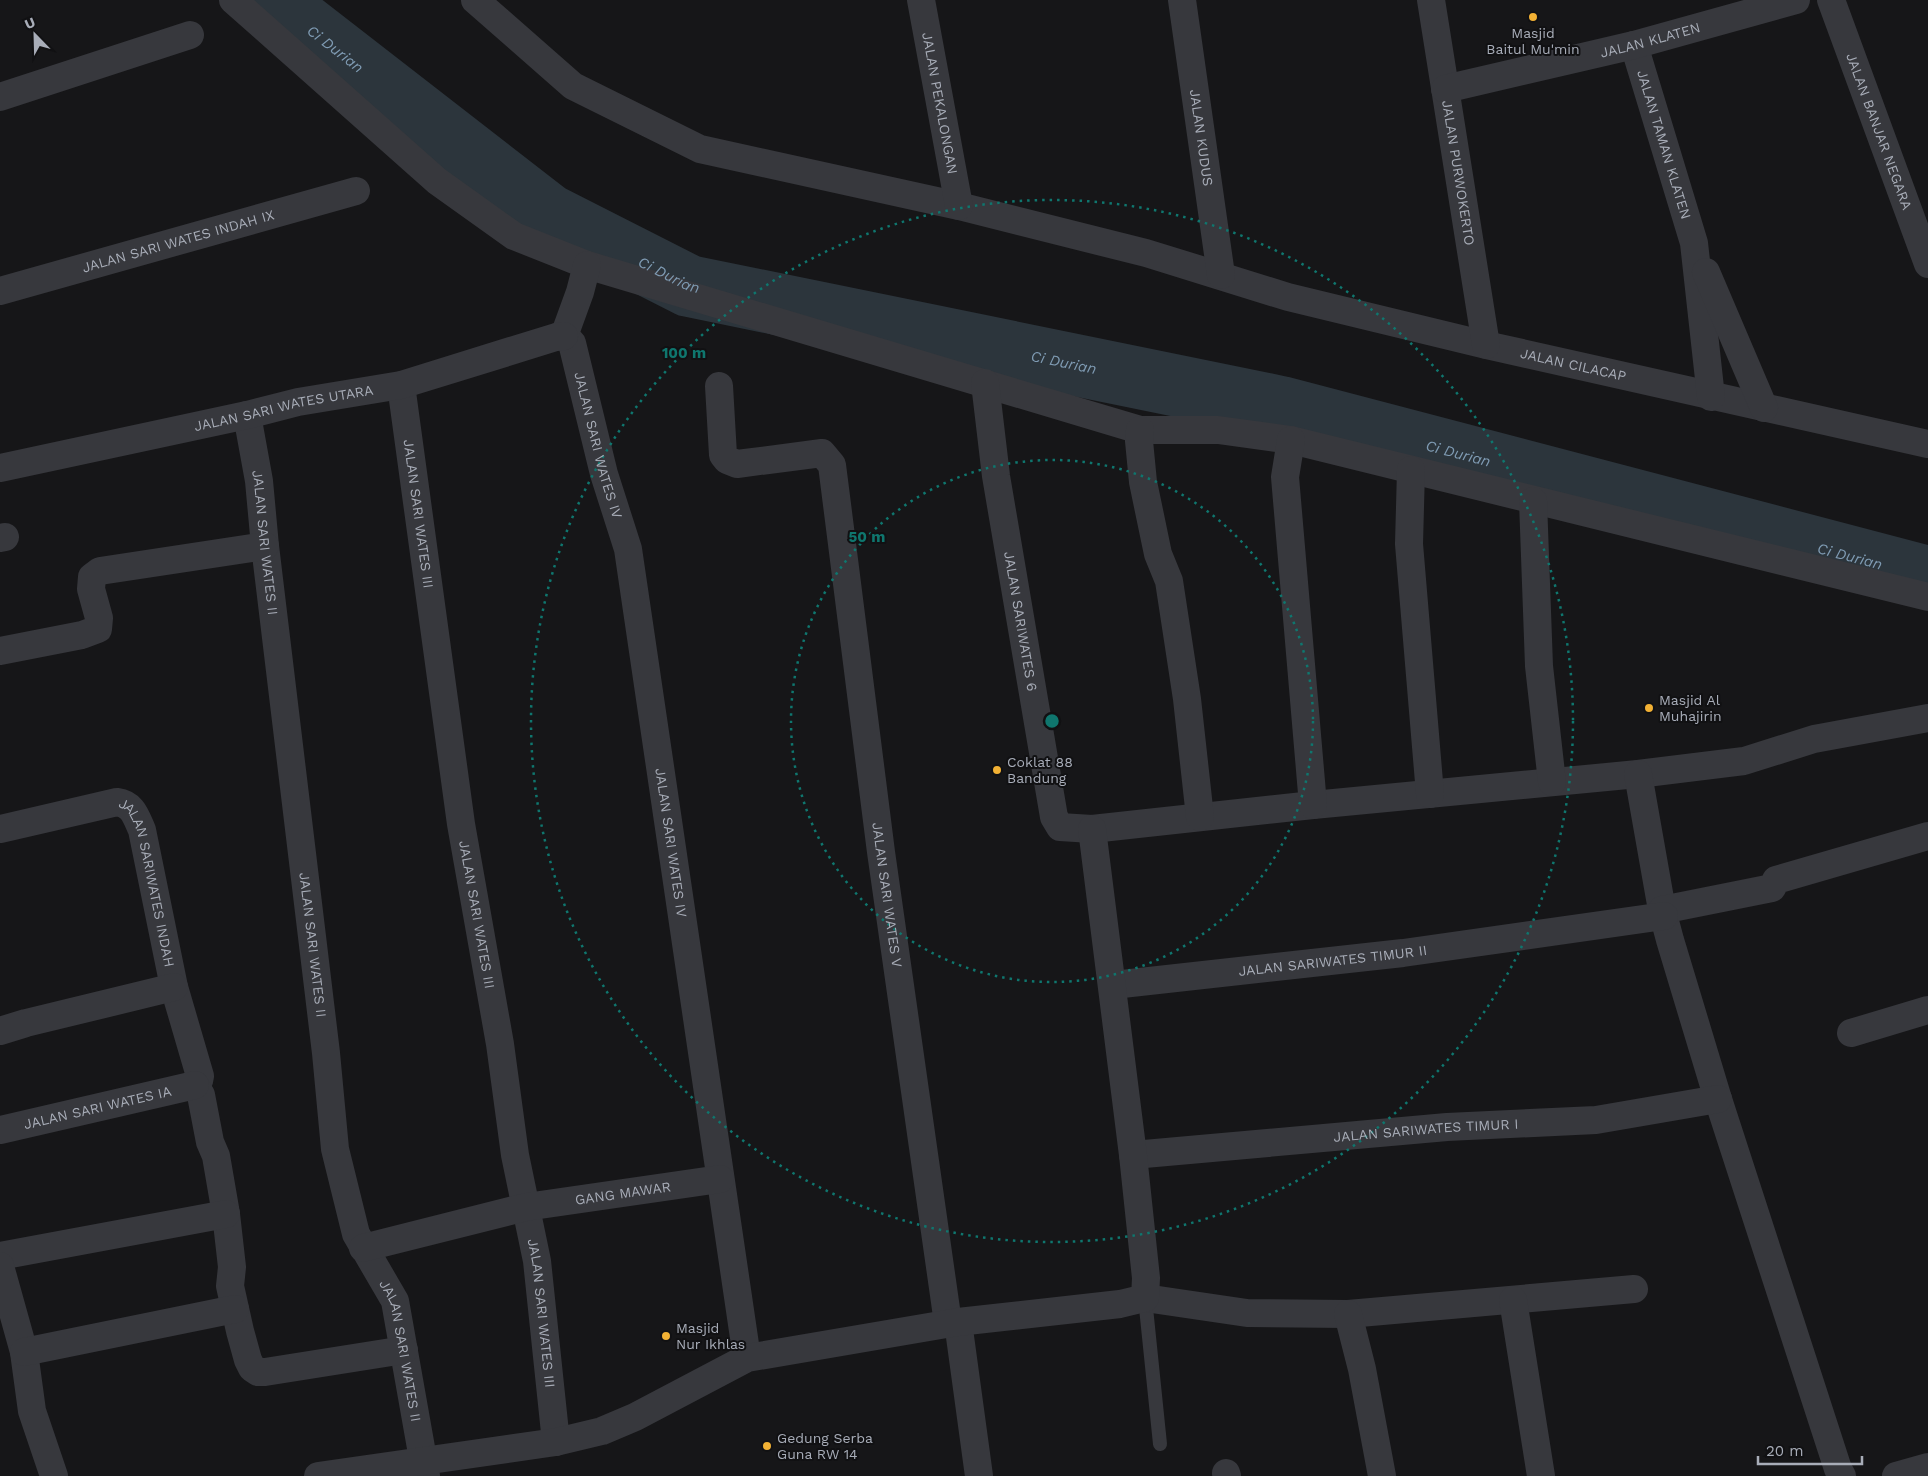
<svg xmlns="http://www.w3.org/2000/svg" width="1928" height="1476" viewBox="0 0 1928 1476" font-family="'Work Sans',sans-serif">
  <rect width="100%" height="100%" fill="#161618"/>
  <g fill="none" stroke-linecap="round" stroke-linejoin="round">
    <path stroke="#2c353c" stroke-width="62" id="s1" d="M272 0 549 215 689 286 1281 407 1928 577"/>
    <path stroke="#37383d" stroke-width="14" d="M1145 1298 1160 1444"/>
    <g stroke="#37383d" stroke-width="28">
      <path d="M233 0 437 181 514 236 587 265 1140 430H1218L1291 440 1928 597"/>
      <path id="s2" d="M475 0 573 86 700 149 959 206 1146 253 1288 297 1486 345 1928 444"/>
      <path id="s3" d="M921 0 959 206"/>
      <path id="s4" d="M1182 0 1221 275"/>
      <path id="s5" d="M1431 0 1486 345"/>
      <path id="s6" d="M1831 0 1928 264"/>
      <path id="s7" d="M1634 45 1694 243 1711 397"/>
      <path id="s8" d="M1445 89 1634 45 1796 0"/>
      <path d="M0 97 190 35"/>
      <path d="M1706 272 1764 408"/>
      <path id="s9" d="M0 291 356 191"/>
      <path id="s10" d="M564 336 572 343 604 474 628 549 747 1358"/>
      <path d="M564 336 580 292 587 265"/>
      <path id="s11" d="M985 383 996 476 1054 817 1060 827 1092 829 1313 805 1638 774 1744 761 1814 739 1928 718"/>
      <path id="s12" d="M401 385 461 824 500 1044 515 1155 537 1261 556 1442"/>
      <path id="s13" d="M719 386 723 455 727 460 737 464 822 453 832 465 881 852 948 1323"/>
      <path id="s14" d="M247 415 259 481 265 546 326 1053 335 1149 356 1234 395 1301 426 1476"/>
      <path d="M1140 430 1139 441 1143 482 1158 554 1169 581 1187 699 1200 817"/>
      <path d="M1291 440 1285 477 1313 805"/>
      <path id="s15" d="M0 468 247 415 298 402 401 385 556 337 564 336"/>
      <path d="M1411 470 1409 544 1430 794"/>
      <path d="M1533 501 1539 666 1552 782"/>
      <path d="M0 538 5 537"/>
      <path d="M0 651 82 635 98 629 99 618 91 589 92 577 100 571 265 546"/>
      <path d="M1638 774 1662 910 1670 940 1718 1099 1838 1469 1842 1476"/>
      <path id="s16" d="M0 829 117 802C133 804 136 817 142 830L174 987 200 1076 199 1081 195 1085"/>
      <path d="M1662 910 1772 888 1776 880 1928 836"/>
      <path id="s17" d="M1113 985 1403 953 1664 916"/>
      <path d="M0 1031 26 1023 174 987"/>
      <path d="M1851 1033 1928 1010"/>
      <path d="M195 1085 201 1095 210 1142 216 1156 226 1214 232 1267 230 1286 240 1331 248 1360 252 1368 258 1372H265L404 1350"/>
      <path id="s18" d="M0 1130 195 1085"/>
      <path id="s19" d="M1133 1155 1447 1127 1596 1120 1718 1099"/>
      <path id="s20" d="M363 1248 526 1207 720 1179"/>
      <path d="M0 1256 226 1214"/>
      <path d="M0 1266 24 1352 32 1411 54 1476"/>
      <path d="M1145 1298 1247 1313 1348 1314 1634 1289"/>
      <path d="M1513 1300 1541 1476"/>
      <path d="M1348 1314 1362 1369 1382 1476"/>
      <path d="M958 1322 979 1476"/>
      <path d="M24 1352 235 1309"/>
      <path d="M1226 1473 1227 1476"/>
      <path d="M318 1476 556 1442 602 1431 635 1417 747 1358 958 1322 1120 1304 1145 1298 1146 1278 1133 1155 1092 829"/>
      <path d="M1896 1476 1928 1467"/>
    </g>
  </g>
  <g fill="none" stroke="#0f766e" stroke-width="2.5" stroke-dasharray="2.5 5">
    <circle cx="1052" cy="721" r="261"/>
    <circle cx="1052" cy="721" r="521"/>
  </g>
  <g fill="#f2b134" stroke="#111113" stroke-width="2">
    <circle cx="1533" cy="17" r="5"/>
    <circle cx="1649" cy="708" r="5"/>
    <circle cx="997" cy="770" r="5"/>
    <circle cx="666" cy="1336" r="5"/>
    <circle cx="767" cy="1446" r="5"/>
  </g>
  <g text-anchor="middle" stroke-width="4" stroke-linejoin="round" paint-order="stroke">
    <g font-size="14" fill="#a8adb8" stroke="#111113" text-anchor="start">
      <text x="1533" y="38" text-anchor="middle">Masjid<tspan x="1533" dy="16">Baitul Mu'min</tspan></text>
      <text x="1659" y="705">Masjid Al<tspan x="1659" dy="16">Muhajirin</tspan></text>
      <text x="1007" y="767">Coklat 88<tspan x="1007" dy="16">Bandung</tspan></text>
      <text x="676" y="1333">Masjid<tspan x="676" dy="16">Nur Ikhlas</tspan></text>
      <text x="777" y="1443">Gedung Serba<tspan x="777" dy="16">Guna RW 14</tspan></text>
    </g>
    <g font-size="14" fill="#a8adb8" stroke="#111113">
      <text dy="5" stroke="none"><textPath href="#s8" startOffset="211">JALAN KLATEN</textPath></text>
      <text dy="5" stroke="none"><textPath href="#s3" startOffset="105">JALAN PEKALONGAN</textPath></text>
      <text dy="5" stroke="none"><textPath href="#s6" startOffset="140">JALAN BANJAR NEGARA</textPath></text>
      <text dy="5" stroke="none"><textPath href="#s4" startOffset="139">JALAN KUDUS</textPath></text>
      <text dy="5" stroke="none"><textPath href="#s7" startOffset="104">JALAN TAMAN KLATEN</textPath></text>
      <text dy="5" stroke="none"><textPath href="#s5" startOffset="175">JALAN PURWOKERTO</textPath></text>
      <text dy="5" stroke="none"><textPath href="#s9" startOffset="185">JALAN SARI WATES INDAH IX</textPath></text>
      <text dy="5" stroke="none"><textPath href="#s2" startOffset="1172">JALAN CILACAP</textPath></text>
      <text dy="5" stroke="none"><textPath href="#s15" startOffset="290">JALAN SARI WATES UTARA</textPath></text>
      <text dy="5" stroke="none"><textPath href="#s10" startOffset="116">JALAN SARI WATES IV</textPath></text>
      <text dy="5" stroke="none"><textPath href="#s12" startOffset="130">JALAN SARI WATES III</textPath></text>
      <text dy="5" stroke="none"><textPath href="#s14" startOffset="129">JALAN SARI WATES II</textPath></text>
      <text dy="5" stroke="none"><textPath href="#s11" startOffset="241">JALAN SARIWATES 6</textPath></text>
      <text dy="5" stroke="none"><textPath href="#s10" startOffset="521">JALAN SARI WATES IV</textPath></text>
      <text dy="5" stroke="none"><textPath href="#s16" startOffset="211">JALAN SARIWATES INDAH</textPath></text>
      <text dy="5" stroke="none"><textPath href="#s13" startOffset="621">JALAN SARI WATES V</textPath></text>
      <text dy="5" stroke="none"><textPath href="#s12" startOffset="535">JALAN SARI WATES III</textPath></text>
      <text dy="5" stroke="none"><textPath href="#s14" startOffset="534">JALAN SARI WATES II</textPath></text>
      <text dy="5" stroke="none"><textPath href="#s17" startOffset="221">JALAN SARIWATES TIMUR II</textPath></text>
      <text dy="5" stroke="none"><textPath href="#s18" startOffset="100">JALAN SARI WATES IA</textPath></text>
      <text dy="5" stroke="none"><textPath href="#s19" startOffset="294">JALAN SARIWATES TIMUR I</textPath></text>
      <text dy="5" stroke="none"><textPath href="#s20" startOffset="266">GANG MAWAR</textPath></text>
      <text dy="5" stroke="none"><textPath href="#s12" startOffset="939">JALAN SARI WATES III</textPath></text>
      <text dy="5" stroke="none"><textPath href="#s14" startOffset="954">JALAN SARI WATES II</textPath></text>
    </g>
    <g font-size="15" font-style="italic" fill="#7f9bb3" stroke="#111113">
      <text dy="5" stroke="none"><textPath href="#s1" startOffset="80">Ci Durian</textPath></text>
      <text dy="5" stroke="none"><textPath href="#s1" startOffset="485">Ci Durian</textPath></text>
      <text dy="5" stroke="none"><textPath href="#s1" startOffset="890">Ci Durian</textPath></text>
      <text dy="5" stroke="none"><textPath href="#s1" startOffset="1295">Ci Durian</textPath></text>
      <text dy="5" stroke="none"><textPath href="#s1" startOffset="1700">Ci Durian</textPath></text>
    </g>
  </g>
  <circle cx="1052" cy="721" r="8" fill="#0f766e" stroke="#111113" stroke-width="2.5"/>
  <g font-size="15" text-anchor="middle" font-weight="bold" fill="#0f766e" stroke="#111113" stroke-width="4" stroke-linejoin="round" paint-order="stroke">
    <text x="684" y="358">100 m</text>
    <text x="867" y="542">50 m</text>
  </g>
  <g transform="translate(35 35) rotate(337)" stroke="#111113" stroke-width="4" paint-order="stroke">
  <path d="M0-4L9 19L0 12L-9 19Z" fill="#a8adb8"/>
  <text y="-8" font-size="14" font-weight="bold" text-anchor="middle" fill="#a8adb8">U</text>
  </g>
  <path d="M1758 1456v8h104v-8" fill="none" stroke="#a8adb8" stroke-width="2.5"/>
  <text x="1766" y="1456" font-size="15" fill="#a8adb8" stroke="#111113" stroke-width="4" paint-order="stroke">20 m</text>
</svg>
